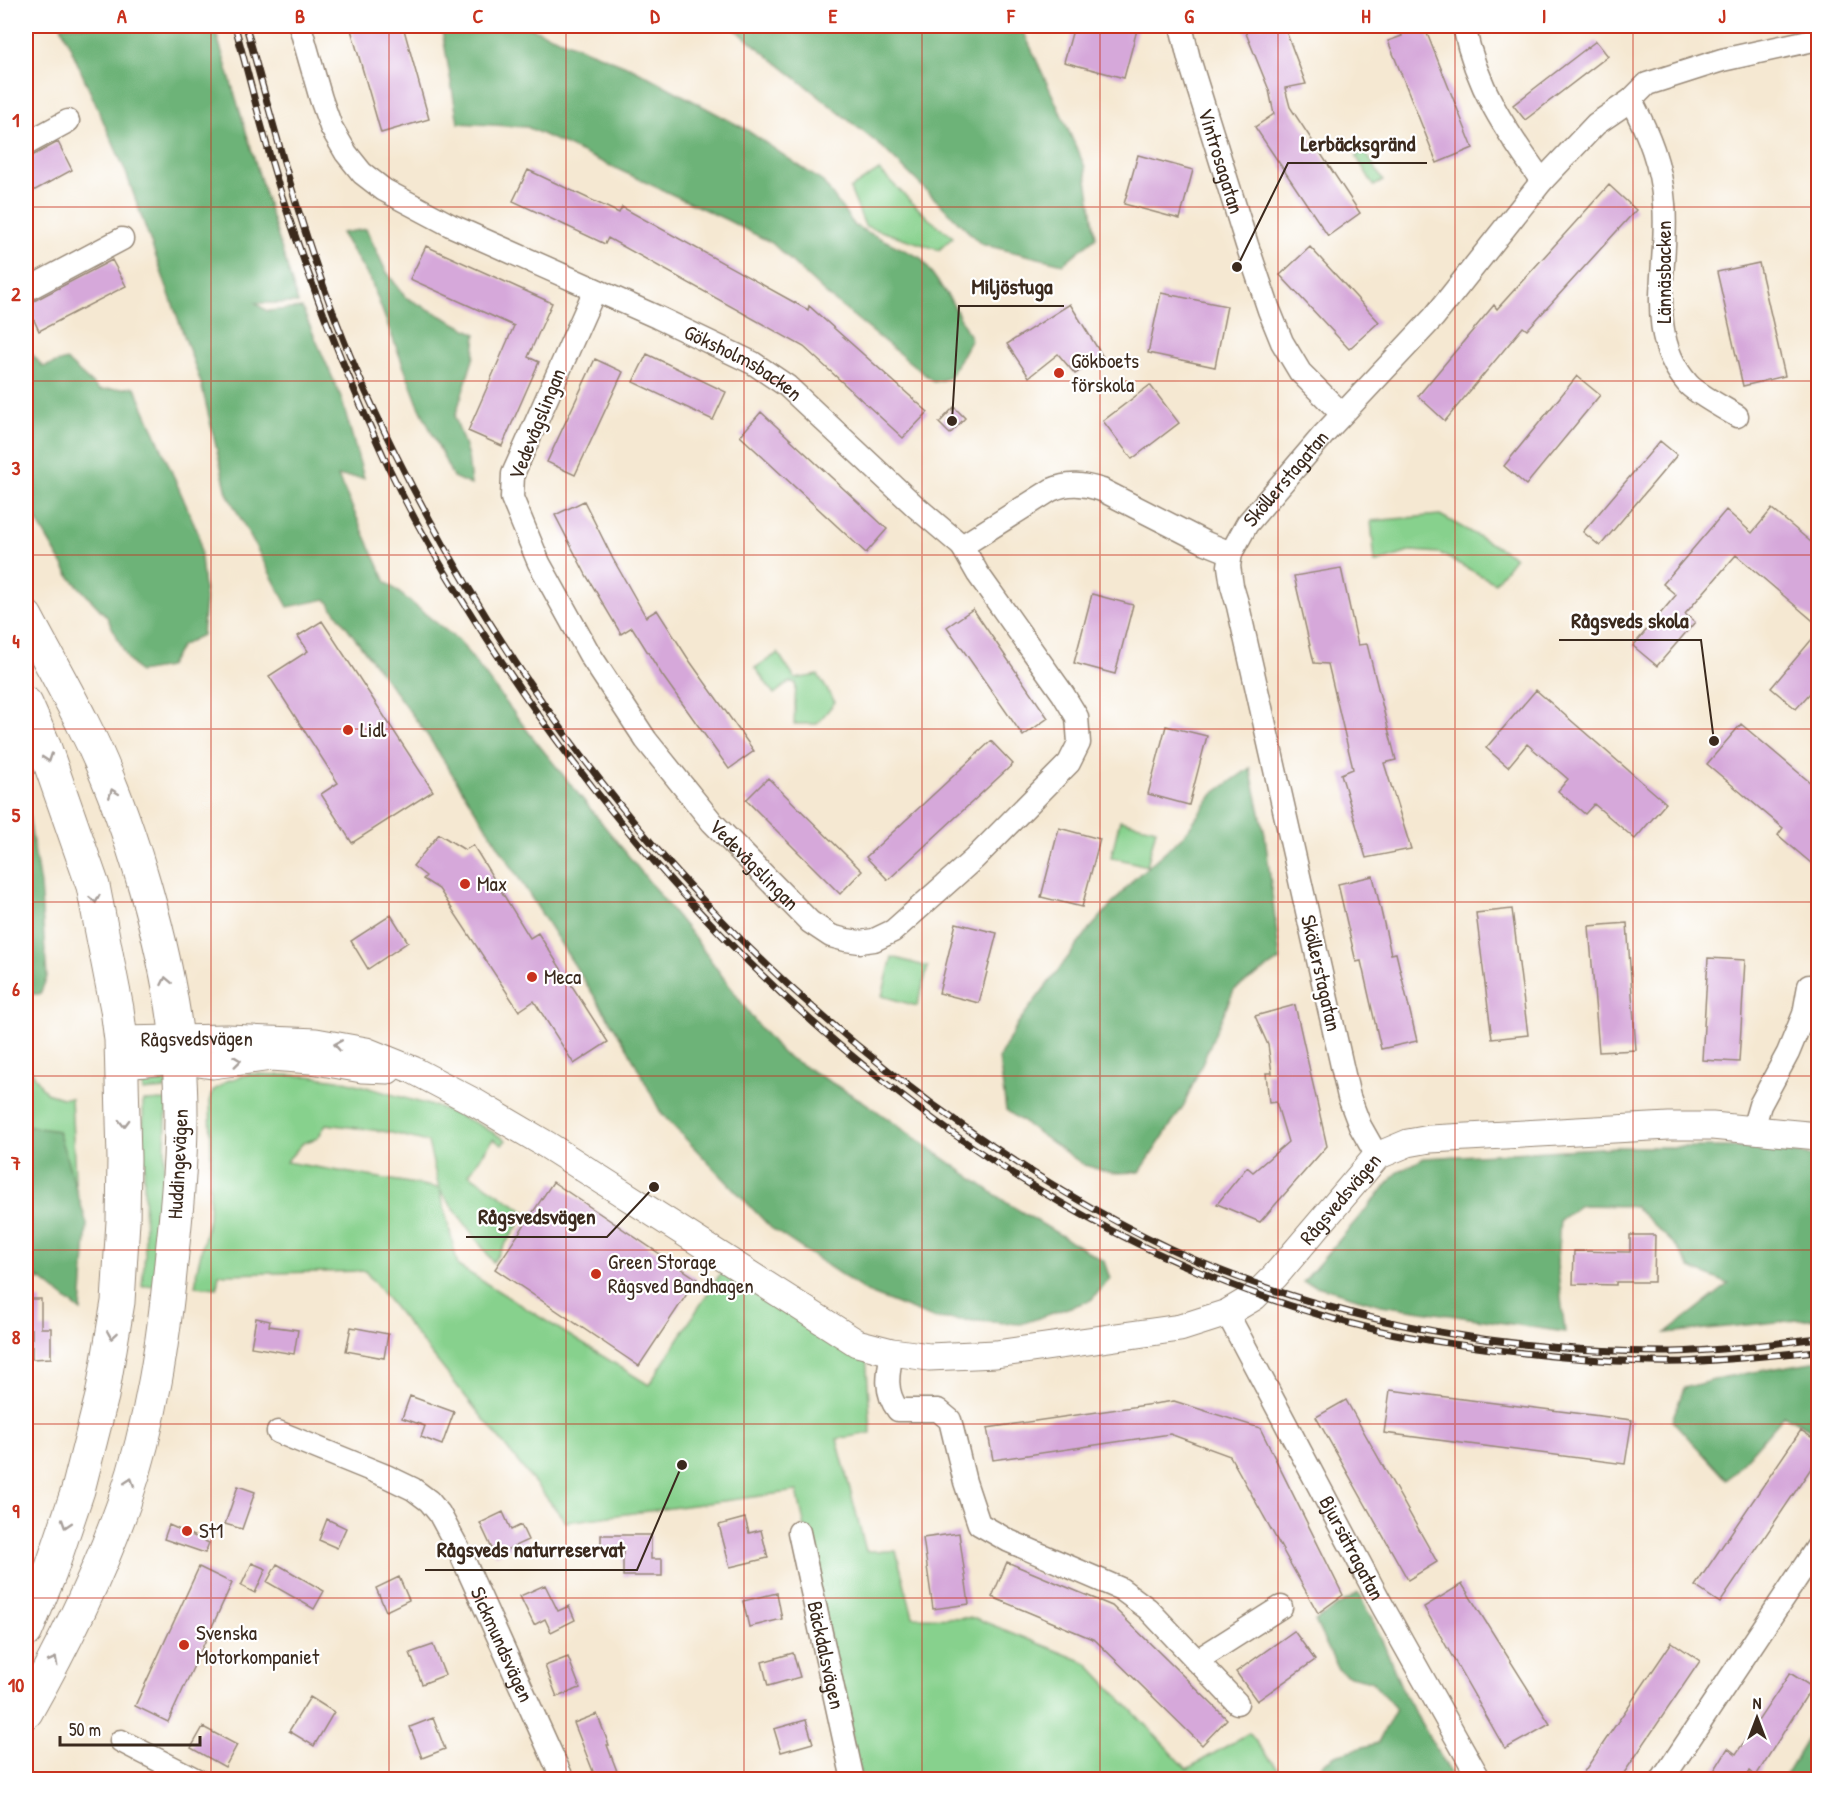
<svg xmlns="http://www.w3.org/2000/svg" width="1844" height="1805" viewBox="0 0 1844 1805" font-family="'Patrick Hand',sans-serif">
  <rect width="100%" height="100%" fill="#fff"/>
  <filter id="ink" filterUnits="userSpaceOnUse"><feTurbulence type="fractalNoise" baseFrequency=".0167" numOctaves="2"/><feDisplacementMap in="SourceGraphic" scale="12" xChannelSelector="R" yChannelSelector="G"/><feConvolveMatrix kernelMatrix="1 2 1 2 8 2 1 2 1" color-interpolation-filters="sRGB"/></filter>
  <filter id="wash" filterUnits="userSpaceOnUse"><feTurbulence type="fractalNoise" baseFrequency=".008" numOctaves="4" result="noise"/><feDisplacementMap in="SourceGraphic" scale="24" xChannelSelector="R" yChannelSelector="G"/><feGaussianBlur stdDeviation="1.35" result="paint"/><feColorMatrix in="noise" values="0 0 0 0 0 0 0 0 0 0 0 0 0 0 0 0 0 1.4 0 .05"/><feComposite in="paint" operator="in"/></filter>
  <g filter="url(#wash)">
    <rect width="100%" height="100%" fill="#f5e8d2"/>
    <path fill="#87d18d" stroke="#617e56" stroke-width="1.5" fill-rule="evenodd" d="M1365 151 1383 181 1374 186 1356 156Z
      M879 170 929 219 953 237 939 250 865 226 850 189Z
      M1440 515 1515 557 1495 583 1439 553 1412 551 1375 563 1371 521Z
      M778 653 795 679 818 675 835 702 817 724H794L796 683 790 682 774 694 755 668Z
      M1120 820 1156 829 1147 866 1111 857Z
      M892 957 928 967 917 1006 882 996Z
      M26 1063 46 1093 62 1098H71L80 1279 26 1280Z
      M165 1065 166 1089 143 1091V1070Z
      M249 1074 309 1076 345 1081 443 1109 478 1124 506 1140 502 1145 493 1139 469 1174 527 1213 493 1262 440 1190 458 1266 649 1385 722 1271 866 1353 871 1433 837 1439 866 1551H896L913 1617 975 1618 1087 1663 1187 1769 1249 1733 1286 1779H861L797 1491 566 1522 365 1271 219 1274 217 1288 195 1286 197 1275 196 1274 209 1218 211 1149 210 1101 213 1091 227 1081ZM326 1124 388 1132 428 1142 439 1188 286 1162 303 1143 318 1138Z
      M167 1100 159 1285 142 1286 145 1254 143 1101Z"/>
    <path fill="#6db378" stroke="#546e4b" stroke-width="1.5" d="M61 26H214L298 303H256L267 311 302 308 341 397 364 478 338 476 386 582 460 642 530 734 693 936 760 1028 783 1054 864 1102 1010 1205 1104 1261 1110 1279 1091 1300 1021 1324 933 1318 867 1292 771 1228 661 1113 628 1049 428 736 326 599 288 607 227 493 201 383 125 170Z
      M458 26H526L634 69 745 129 823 182 855 226 921 258 950 299 971 339 949 378 934 382 825 293 772 243 727 220 527 127 458 123 442 30Z
      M731 26H1021L1085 167 1096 237 1063 264 981 244 882 147Z
      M366 229 386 271 405 297 476 334 474 356 455 417 468 456 471 485 453 477 418 404 371 281 341 233Z
      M26 347 43 367 66 360 99 390 135 387 199 535 205 600 202 635 181 646 168 667 139 672 129 661 107 617 70 577 26 503Z
      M1250 768 1265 835 1280 960 1234 990 1184 1105 1140 1172 1113 1173 1084 1165 1006 1110 999 1058 1018 1023 1088 931 1135 878 1184 835 1213 794Z
      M26 799 40 885 47 977 40 994H26Z
      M26 1126 58 1131 87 1224 81 1311 26 1267Z
      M1617 1147H1733L1818 1156V1318L1666 1333 1729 1284 1690 1268 1676 1246 1634 1206 1580 1205 1560 1220 1557 1264 1565 1332 1381 1305 1303 1282 1397 1173 1424 1158Z
      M1818 1361V1434L1784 1415 1727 1480 1672 1420 1684 1388 1725 1377Z
      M1358 1593 1379 1633 1405 1696 1454 1779H1266L1270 1772 1316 1770 1335 1755 1378 1743 1396 1709 1371 1681 1346 1675 1338 1669 1315 1621Z
      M1818 1721V1779H1783Z"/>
    <g id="blocks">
      <path fill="#d6a8da" d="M350 26H403L429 119 381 133Z
        M1074 26H1138L1124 78 1064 62Z
        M1243 26H1284L1306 84 1285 88 1290 107 1360 213 1328 236 1255 127 1274 114 1269 90Z
        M1399 26H1424L1473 148 1437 163 1388 41 1402 36Z
        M1596 41 1608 56 1525 120 1513 105Z
        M58 142 72 170 26 195V157L32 156Z
        M1138 155 1193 170 1180 219 1124 204Z
        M528 170 619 213 622 207 808 310 809 306 928 412 903 438 804 347 608 238 605 244 513 201Z
        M1609 185 1636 210 1527 330 1523 327 1445 421 1418 396 1494 305 1497 309Z
        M426 246 552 303 528 357 539 362 502 446 468 431 514 326 410 279Z
        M1310 247 1379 322 1349 349 1280 275Z
        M112 260 126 286 39 331 26 303 32 302Z
        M1759 263 1785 376 1743 386 1717 272Z
        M1161 293 1227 306 1215 367 1148 353Z
        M1070 304 1103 357 1075 374 1058 354 1029 377 1007 344Z
        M647 354 726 392 713 420 633 382Z
        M595 359 623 372 575 475 547 462Z
        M1577 376 1600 395 1526 485 1504 466Z
        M1150 385 1179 423 1132 459 1103 421Z
        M954 407 965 418 950 434 939 423Z
        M761 412 887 529 866 553 740 436Z
        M1660 441 1677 455 1600 546 1583 532Z
        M584 501 613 559 646 617 657 610 689 660 754 751 729 769 662 675 632 627 621 634 586 575 555 515Z
        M1772 509 1818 548V625L1736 555 1685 614 1695 622 1657 666 1633 646 1676 595 1663 584 1726 510 1752 533Z
        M1341 568 1358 645 1367 644 1396 760 1384 763 1411 849 1366 858 1341 774 1353 769 1328 664 1314 663 1294 576Z
        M1092 594 1133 605 1115 674 1074 663Z
        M973 609 1048 718 1023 736 947 627Z
        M322 621 433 791 352 843 321 794 338 783 269 676 308 651 298 636Z
        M1818 632V684L1796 709 1771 688Z
        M1536 690 1666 803 1635 839 1594 804 1585 814 1558 791 1568 779 1527 744 1508 767 1486 748Z
        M1741 724 1818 789V795L1812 803 1818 809V869L1778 835 1783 828 1707 764Z
        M1166 726 1207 736 1189 805 1148 794Z
        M991 741 1013 764 888 880 866 857Z
        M768 778 862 871 840 894 746 800Z
        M1059 828 1100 839 1082 907 1041 897Z
        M439 834 465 850 473 845 530 938 538 933 608 1042 574 1064 534 1001 519 1011 439 889 423 879 426 876 413 866Z
        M1373 876 1391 954 1396 953 1417 1041 1381 1049 1361 961 1356 962 1338 884Z
        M1512 909 1528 1035 1492 1039 1476 913Z
        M391 915 408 942 368 969 351 941Z
        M956 923 997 933 979 1003 939 993Z
        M1627 923 1636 1050 1599 1052 1589 926Z
        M1708 958 1745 960 1739 1062 1702 1060Z
        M1295 1005 1327 1146 1260 1222 1217 1204 1247 1167 1253 1172 1288 1142 1276 1102 1269 1103 1266 1073H1272L1268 1045 1255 1016Z
        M553 1182 697 1279 639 1366 495 1269Z
        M1630 1235H1655L1654 1282H1616V1285L1573 1284 1574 1251 1630 1252Z
        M26 1299H41V1328H51V1358L32 1359V1329H26Z
        M256 1318 270 1321 269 1326 298 1330 294 1354 251 1347Z
        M351 1327 388 1334 384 1358 346 1351Z
        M1390 1390 1632 1420 1625 1464 1384 1433Z
        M410 1396 454 1412 442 1445 421 1437 425 1426 402 1418Z
        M1346 1400 1437 1562 1408 1580 1316 1417Z
        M1174 1401 1260 1428 1343 1595 1318 1613 1230 1456 1170 1434 993 1460 987 1428Z
        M1801 1430 1818 1442V1458L1720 1603 1695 1586Z
        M238 1486 255 1492 242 1529 225 1524Z
        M503 1512 511 1530 521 1525 528 1540 495 1555 480 1523Z
        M745 1518 749 1533 761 1530 768 1558 730 1567 719 1525Z
        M327 1519 346 1528 337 1548 319 1540Z
        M169 1525 209 1543 205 1553 164 1539Z
        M959 1533 969 1604 933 1609 923 1538Z
        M601 1535H651V1559H662V1576H623V1549H601Z
        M1007 1562 1112 1606 1227 1719 1202 1745 1095 1640 992 1597Z
        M252 1563 266 1569 255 1593 241 1586Z
        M277 1564 324 1591 314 1609 267 1582Z
        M199 1567 232 1583 168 1722 135 1706Z
        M399 1577 409 1600 386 1611 376 1588Z
        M1462 1584 1550 1724 1505 1749 1424 1607Z
        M545 1585 558 1611 569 1606 575 1620 551 1632 545 1619 534 1625 520 1596Z
        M777 1593 782 1619 749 1627 743 1601Z
        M1294 1631 1315 1660 1257 1701 1236 1672Z
        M1672 1642 1700 1661 1620 1779H1579Z
        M433 1645 445 1675 422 1684 410 1653Z
        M793 1653 800 1677 768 1686 762 1662Z
        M568 1657 580 1688 557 1697 545 1666Z
        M1790 1673 1812 1687 1756 1776 1750 1771 1745 1779H1709L1728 1748 1736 1754Z
        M310 1697 334 1712 314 1746 289 1731Z
        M597 1714 609 1745H607L620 1779H596L574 1723Z
        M433 1718 445 1749 422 1758 410 1727Z
        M806 1720 813 1743 781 1752 774 1729Z
        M203 1727 237 1745 225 1767 191 1748Z"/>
    </g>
  </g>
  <g filter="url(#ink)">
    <use href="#blocks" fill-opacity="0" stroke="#988978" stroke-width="1.5"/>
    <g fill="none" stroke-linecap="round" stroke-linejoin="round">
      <g stroke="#988978" stroke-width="25">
        <g id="minor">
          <path id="s1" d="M300 26 321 99 331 127 346 153 362 173 384 190 450 225 657 317 753 363 787 386 915 506 962 546 1051 490C1069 482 1083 484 1102 490L1206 543 1231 553"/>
          <path id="s2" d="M1181 26 1189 59 1247 245 1269 310 1282 342 1300 372 1342 414"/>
          <path d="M1464 26C1476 87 1506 131 1542 181"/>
          <path d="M1631 100C1649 135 1661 164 1664 204 1670 265 1642 332 1688 384 1697 394 1724 408 1737 416"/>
          <path d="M26 144 68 121"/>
          <path d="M26 290 122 239"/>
          <path id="s3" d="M595 290 513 474 512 498 539 563 590 655 646 740 712 822 810 922 831 936 846 940 860 942 874 940 893 931 974 859 1069 763 1079 743 1077 717 1063 694 978 574 962 546"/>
          <path d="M1753 1129 1760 1105 1788 1053 1804 1014 1809 986"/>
          <path id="s4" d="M1377 1156 1360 1126 1349 1097 1238 606 1232 586 1229 566 1231 553 1247 524 1324 434 1434 317 1542 181 1596 124 1631 100 1647 84 1722 60 1818 39"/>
          <path id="s5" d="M1227 1313 1383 1607 1480 1780"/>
          <path d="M892 1352C888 1373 884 1392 898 1410H938L950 1420 965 1482 979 1524 1009 1541 1121 1589 1148 1609 1237 1703"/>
          <path id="s6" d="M278 1432 386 1476 413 1489 429 1501 439 1513 459 1550 563 1780"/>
          <path id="s7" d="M799 1532 853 1780"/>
          <path d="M1196 1661 1281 1607"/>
          <path d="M121 1741 197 1780"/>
          <path d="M1662 1780 1818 1546"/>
        </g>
      </g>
      <g stroke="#988978" stroke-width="29">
        <g id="tertiary">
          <path id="s8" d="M121 1040 227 1038 316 1042 366 1051 413 1070 474 1102 547 1145 857 1343 892 1352 929 1357 996 1354 1180 1328 1227 1313 1254 1297 1275 1276 1377 1156 1408 1143 1430 1139 1669 1126H1712L1818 1136"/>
          <path d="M123 1065 179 1060 212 1065 271 1057 311 1060 362 1069 388 1070"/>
        </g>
      </g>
      <g stroke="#988978" stroke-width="35">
        <path id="primary" d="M26 617C45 653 65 688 83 724 109 775 129 832 145 887 161 943 175 1004 179 1063 184 1126 179 1190 172 1253 164 1338 152 1422 124 1503 98 1576 64 1645 26 1712
          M26 704 43 743 93 886 117 1009 121 1040 124 1159 123 1221 118 1302 102 1396 78 1490 50 1573 26 1631"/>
      </g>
      <use href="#minor" stroke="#fff" stroke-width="22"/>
      <use href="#tertiary" stroke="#fff" stroke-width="27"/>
      <use href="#primary" stroke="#fff" stroke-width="33"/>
      <g stroke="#3b2a1e" stroke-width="7">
        <path id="rail" d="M235 26C250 80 263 136 280 190 310 284 346 376 388 466 420 534 460 599 502 662 704 966 1014 1245 1377 1330 1425 1341 1475 1347 1524 1353 1576 1359 1629 1363 1682 1362 1728 1360 1773 1355 1818 1351
          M246 26C280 149 312 273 365 390 501 688 702 946 973 1133 1050 1186 1132 1235 1219 1270 1362 1326 1519 1353 1672 1352 1721 1351 1770 1344 1818 1338"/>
      </g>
      <use href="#rail" stroke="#fff" stroke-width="4.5" stroke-dasharray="14" stroke-linecap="butt"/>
    </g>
    <defs><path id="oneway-chevron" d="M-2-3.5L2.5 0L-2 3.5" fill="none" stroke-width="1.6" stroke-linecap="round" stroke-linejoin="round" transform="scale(1.5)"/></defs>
    <g stroke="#a79f9a">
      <use href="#oneway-chevron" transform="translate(48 758) rotate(71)"/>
      <use href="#oneway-chevron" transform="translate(113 793) rotate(-111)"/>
      <use href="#oneway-chevron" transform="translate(95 899) rotate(79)"/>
      <use href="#oneway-chevron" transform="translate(166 981) rotate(-101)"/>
      <use href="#oneway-chevron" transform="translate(338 1045) rotate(-170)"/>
      <use href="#oneway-chevron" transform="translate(237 1061) rotate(-7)"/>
      <use href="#oneway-chevron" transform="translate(124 1123) rotate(89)"/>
      <use href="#oneway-chevron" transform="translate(112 1335) rotate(99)"/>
      <use href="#oneway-chevron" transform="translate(130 1482) rotate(-72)"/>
      <use href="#oneway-chevron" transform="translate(66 1524) rotate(108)"/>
      <use href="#oneway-chevron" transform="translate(54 1661) rotate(-62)"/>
    </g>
  </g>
  <path fill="none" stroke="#c8321e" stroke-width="1.5" stroke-opacity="0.55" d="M211 26V1780M389 26V1780M566 26V1780M744 26V1780M922 26V1780M1100 26V1780M1278 26V1780M1455 26V1780M1633 26V1780M26 207H1818M26 381H1818M26 555H1818M26 729H1818M26 902H1818M26 1076H1818M26 1250H1818M26 1424H1818M26 1598H1818"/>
  <g fill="#c8321e" stroke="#fff" stroke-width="2">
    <circle cx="1059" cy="373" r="6"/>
    <circle cx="348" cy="730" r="6"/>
    <circle cx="465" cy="884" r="6"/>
    <circle cx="532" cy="977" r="6"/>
    <circle cx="596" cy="1274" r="6"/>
    <circle cx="187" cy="1531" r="6"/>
    <circle cx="184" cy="1645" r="6"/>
  </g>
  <g text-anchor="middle" stroke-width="4.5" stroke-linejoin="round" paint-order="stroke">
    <g font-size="21" fill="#3b2a1e" stroke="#fff">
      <text dy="7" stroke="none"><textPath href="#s2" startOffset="141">Vintrosagatan</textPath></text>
      <text transform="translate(1664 272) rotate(-90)" y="7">Lännäsbacken</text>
      <text dy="7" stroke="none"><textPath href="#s1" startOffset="588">Göksholmsbacken</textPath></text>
      <text transform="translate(537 424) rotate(-68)" y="7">Vedevågslingan</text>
      <text dy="7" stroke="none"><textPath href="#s4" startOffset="716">Sköllerstagatan</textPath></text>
      <text dy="7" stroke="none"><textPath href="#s3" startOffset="668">Vedevågslingan</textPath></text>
      <text transform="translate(1321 973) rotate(77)" y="7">Sköllerstagatan</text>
      <text dy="7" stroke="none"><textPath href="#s8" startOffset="76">Rågsvedsvägen</textPath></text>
      <text transform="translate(178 1164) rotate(-87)" y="7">Huddingevägen</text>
      <text dy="7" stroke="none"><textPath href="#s8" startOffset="1356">Rågsvedsvägen</textPath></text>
      <text dy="7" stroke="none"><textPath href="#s5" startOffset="266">Bjursätragatan</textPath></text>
      <text dy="7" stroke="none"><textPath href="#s6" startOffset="328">Sickmundsvägen</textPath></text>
      <text dy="7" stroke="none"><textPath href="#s7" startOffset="126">Bäckdalsvägen</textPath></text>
    </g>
    <g font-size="21" fill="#3b2a1e" stroke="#fff" text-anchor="start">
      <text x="1071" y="368">Gökboets<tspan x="1071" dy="24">förskola</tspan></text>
      <text x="360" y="737">Lidl</text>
      <text x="477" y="891">Max</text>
      <text x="544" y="984">Meca</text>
      <text x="608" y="1269">Green Storage<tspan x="608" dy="24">Rågsved Bandhagen</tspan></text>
      <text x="199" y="1538">St1</text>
      <text x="196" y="1640">Svenska<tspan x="196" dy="24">Motorkompaniet</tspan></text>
    </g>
  </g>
  <path fill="none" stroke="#3b2a1e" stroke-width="2" d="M1237 267L1288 163H1427M952 421L959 306H1064M1714 741L1701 640H1559M654 1187L607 1237H466M682 1465L637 1570H425"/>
  <g fill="#3b2a1e" stroke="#fff" stroke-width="2">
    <circle cx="1237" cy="267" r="6"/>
    <circle cx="952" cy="421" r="6"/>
    <circle cx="1714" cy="741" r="6"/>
    <circle cx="654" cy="1187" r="6"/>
    <circle cx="682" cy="1465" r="6"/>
  </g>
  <g font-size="22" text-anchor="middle" font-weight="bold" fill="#3b2a1e" stroke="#fff" stroke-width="4.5" stroke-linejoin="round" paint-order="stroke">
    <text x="1358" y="151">Lerbäcksgränd</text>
    <text x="1012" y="294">Miljöstuga</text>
    <text x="1630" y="628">Rågsveds skola</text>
    <text x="537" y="1224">Rågsvedsvägen</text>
    <text x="531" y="1557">Rågsveds naturreservat</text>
  </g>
  <rect width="1844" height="1805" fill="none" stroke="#fff" stroke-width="66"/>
  <g transform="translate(1757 1718)" stroke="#ffffff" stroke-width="4.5" paint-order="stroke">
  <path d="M0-4.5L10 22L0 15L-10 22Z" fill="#3b2a1e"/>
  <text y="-9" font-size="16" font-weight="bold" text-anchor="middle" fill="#3b2a1e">N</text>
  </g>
  <path d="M60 1736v9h140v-9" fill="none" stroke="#3b2a1e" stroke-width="3"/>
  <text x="69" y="1736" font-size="18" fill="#3b2a1e" stroke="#ffffff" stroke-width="4.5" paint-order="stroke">50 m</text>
  <rect x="33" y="33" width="1778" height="1739" fill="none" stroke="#c8321e" stroke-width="2"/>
  <g font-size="20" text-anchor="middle" font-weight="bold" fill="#c8321e">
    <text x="122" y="23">A</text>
    <text x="300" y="23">B</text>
    <text x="478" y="23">C</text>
    <text x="655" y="23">D</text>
    <text x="833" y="23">E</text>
    <text x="1011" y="23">F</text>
    <text x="1189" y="23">G</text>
    <text x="1366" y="23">H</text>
    <text x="1544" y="23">I</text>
    <text x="1722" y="23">J</text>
    <text x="16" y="127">1</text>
    <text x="16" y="301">2</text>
    <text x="16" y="475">3</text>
    <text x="16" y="648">4</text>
    <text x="16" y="822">5</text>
    <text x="16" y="996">6</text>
    <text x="16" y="1170">7</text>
    <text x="16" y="1344">8</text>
    <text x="16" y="1518">9</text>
    <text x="16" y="1692">10</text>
  </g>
</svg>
